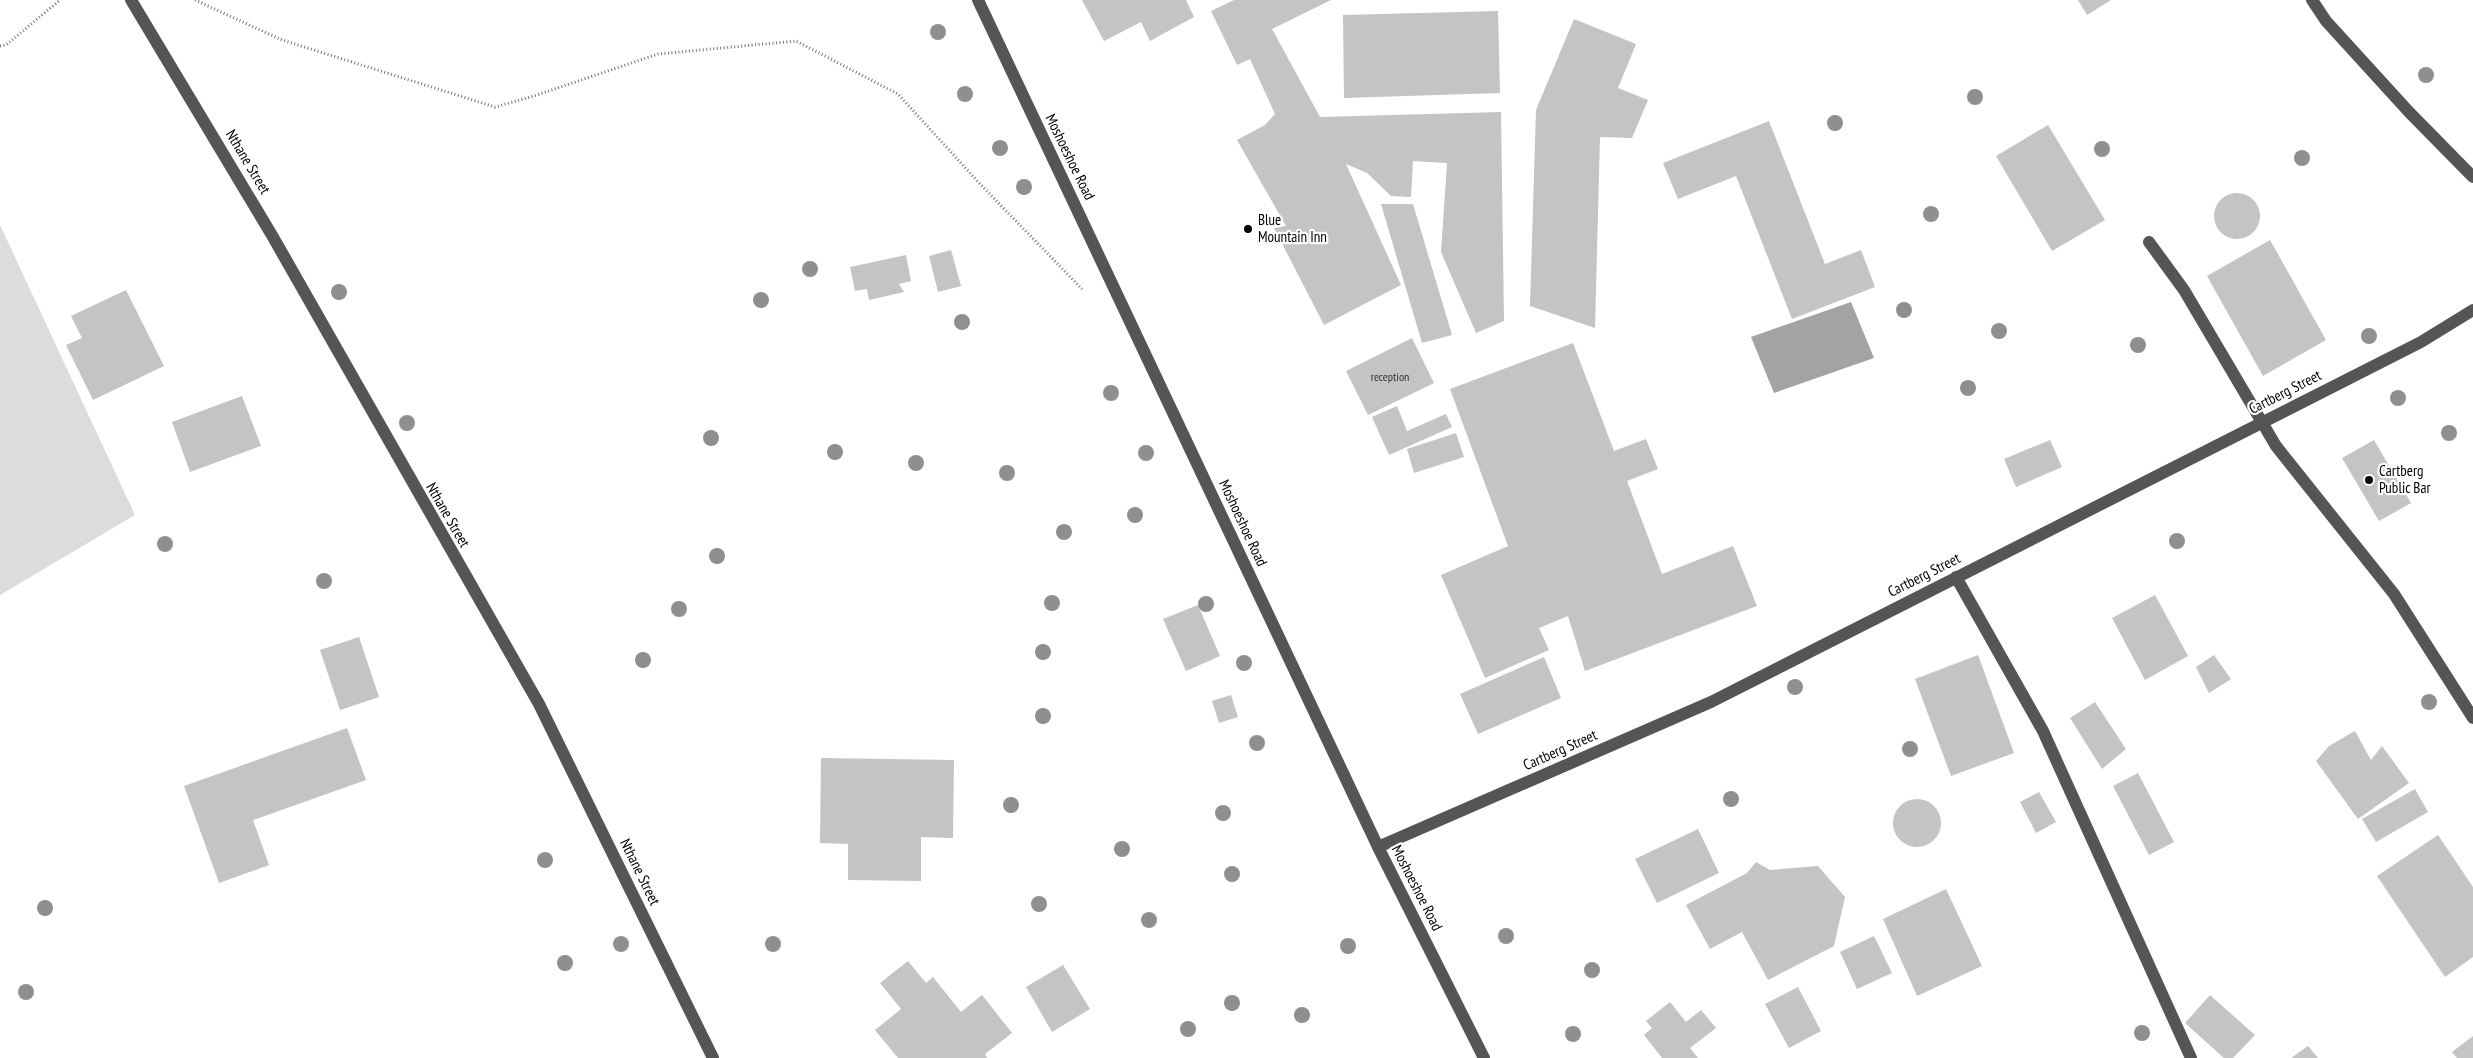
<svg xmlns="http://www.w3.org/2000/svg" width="2473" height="1058" viewBox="0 0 2473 1058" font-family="'PT Sans Narrow',sans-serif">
  <rect width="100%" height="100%" fill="#fff"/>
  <path fill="#dcdcdc" d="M0 225 135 515 0 595Z"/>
  <path fill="#a3a3a3" d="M1851 302 1874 358 1774 393 1751 337Z"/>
  <path fill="#c4c4c4" d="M1082 0H1186L1194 17 1150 41 1141 22 1104 41Z
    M1234 0H1331L1272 29 1320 117 1501 112 1504 321 1476 333 1441 252 1447 163 1413 161 1411 197 1391 196 1367 173 1346 164 1401 285 1324 325 1274 228 1286 226 1237 140 1265 125 1275 114 1250 59 1237 65 1211 11Z
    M2078 0H2111L2087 15Z
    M1498 11 1500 93 1344 98 1343 15Z
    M1574 19 1636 44 1618 88 1648 100 1632 138 1600 137 1595 328 1530 306 1536 110Z
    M1769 121 1825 264 1861 250 1875 287 1792 319 1736 176 1678 199 1663 163Z
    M2048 125 2105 220 2052 251 1996 156Z
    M2214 216a23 23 0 1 1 46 0a23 23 0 1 1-46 0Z
    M1381 204H1413L1452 335 1422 343Z
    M2270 240 2326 340 2263 376 2207 276Z
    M951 250 961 286 938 292 929 256Z
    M906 255 911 281 899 284 904 292 869 300 867 289 855 291 850 267Z
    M126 290 164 366 93 400 66 345 82 338 71 316Z
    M1412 338 1434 383 1368 415 1346 371Z
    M1573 343 1614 451 1646 439 1658 469 1627 481 1662 574 1733 546 1757 606 1585 671 1568 616 1539 628 1549 650 1485 678 1441 575 1508 546 1450 389Z
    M242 396 261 446 190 472 172 422Z
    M1397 406 1407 431 1446 414 1452 427 1389 455 1372 417Z
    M1456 433 1464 457 1414 473 1407 449Z
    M2050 440 2062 467 2016 487 2004 459Z
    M2374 440 2411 503 2379 521 2342 458Z
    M2155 595 2188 656 2145 680 2112 618Z
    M1198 605 1220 656 1186 671 1163 619Z
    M359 637 379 697 340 710 320 650Z
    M1978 655 2014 753 1951 776 1915 679Z
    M2214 655 2231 679 2209 693 2196 667Z
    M1544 657 1561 698 1478 734 1460 694Z
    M1231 695 1238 717 1219 723 1212 701Z
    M2095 702 2126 749 2102 769 2070 718Z
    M347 728 366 780 253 820 269 865 219 883 184 786Z
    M2355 731 2371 760 2382 746 2409 783 2358 819 2316 761 2329 746Z
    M821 758 954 760 953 838 921 837V881L848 880V844L820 843Z
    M2138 773 2174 842 2149 855 2113 786Z
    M2415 789 2428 812 2376 842 2362 819Z
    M2039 792 2056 822 2036 833 2020 802Z
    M1893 823a24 24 0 1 1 48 0a24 24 0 1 1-48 0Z
    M1698 829 1719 873 1657 903 1635 859Z
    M2438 835 2473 887V957L2445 977 2377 876Z
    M1756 862 1770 870 1818 866 1845 897 1834 946 1768 980 1742 932 1710 949 1686 905 1747 873Z
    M1946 889 1982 966 1917 996 1883 919Z
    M1874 936 1892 973 1857 989 1840 952Z
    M908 961 926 983 933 977 961 1012 982 995 1012 1033 985 1054 987 1058H898L875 1030 901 1009 880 983Z
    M1063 965 1090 1009 1052 1032 1026 987Z
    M1798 987 1821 1031 1789 1048 1765 1004Z
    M2210 995 2255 1035 2233 1058H2224L2185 1023Z
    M1670 1002 1686 1022 1701 1010 1716 1028 1690 1048 1698 1058H1662L1644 1035 1652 1028 1646 1021Z
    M2473 1036V1058H2457L2452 1052Z
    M2308 1046 2318 1058H2291Z"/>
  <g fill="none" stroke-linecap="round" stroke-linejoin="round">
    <path stroke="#777" stroke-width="3" stroke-dasharray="1 2.5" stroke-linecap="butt" d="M195 0 282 40 495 107 534 96 658 54 796 41 898 94 981 185 1082 289
      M0 46 6 45 60 0"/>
    <path stroke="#555" stroke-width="12" d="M131 0 273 237 539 704 713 1058
      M978 0 1378 847 1484 1058
      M2312 0 2326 21 2409 112 2473 177
      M2149 242 2184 290 2276 446 2394 594 2473 718
      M1956 577 2043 731 2191 1058
      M1378 847 1711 702 2421 342 2473 310"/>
  </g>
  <g fill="#8f8f8f">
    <circle cx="938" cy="32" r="8"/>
    <circle cx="2426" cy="75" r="8"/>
    <circle cx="965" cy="94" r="8"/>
    <circle cx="1975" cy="97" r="8"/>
    <circle cx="1835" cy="123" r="8"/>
    <circle cx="1000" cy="148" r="8"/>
    <circle cx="2102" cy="149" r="8"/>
    <circle cx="2302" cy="158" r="8"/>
    <circle cx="1024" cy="187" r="8"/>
    <circle cx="1931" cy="214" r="8"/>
    <circle cx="810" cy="269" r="8"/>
    <circle cx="339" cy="292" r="8"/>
    <circle cx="761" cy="300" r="8"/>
    <circle cx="1904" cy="310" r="8"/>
    <circle cx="962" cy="322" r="8"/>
    <circle cx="1999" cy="331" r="8"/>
    <circle cx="2369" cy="336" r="8"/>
    <circle cx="2138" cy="345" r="8"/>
    <circle cx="1968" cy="388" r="8"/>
    <circle cx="1111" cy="393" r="8"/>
    <circle cx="2398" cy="398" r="8"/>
    <circle cx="407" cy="423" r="8"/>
    <circle cx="2449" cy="433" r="8"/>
    <circle cx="711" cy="438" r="8"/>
    <circle cx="835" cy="452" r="8"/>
    <circle cx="1146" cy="453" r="8"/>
    <circle cx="916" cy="463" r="8"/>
    <circle cx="1007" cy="473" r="8"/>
    <circle cx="1135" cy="515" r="8"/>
    <circle cx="1064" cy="532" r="8"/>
    <circle cx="2177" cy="541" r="8"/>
    <circle cx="165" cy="544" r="8"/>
    <circle cx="717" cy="556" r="8"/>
    <circle cx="324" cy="581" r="8"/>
    <circle cx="1052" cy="603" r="8"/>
    <circle cx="1206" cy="604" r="8"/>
    <circle cx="679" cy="609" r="8"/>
    <circle cx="1043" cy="652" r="8"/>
    <circle cx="643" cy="660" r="8"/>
    <circle cx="1244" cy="663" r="8"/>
    <circle cx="1795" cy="687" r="8"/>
    <circle cx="2429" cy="702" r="8"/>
    <circle cx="1043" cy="716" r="8"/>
    <circle cx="1257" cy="743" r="8"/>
    <circle cx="1910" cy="749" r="8"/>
    <circle cx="1731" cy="799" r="8"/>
    <circle cx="1011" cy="805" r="8"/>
    <circle cx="1223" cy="813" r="8"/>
    <circle cx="1122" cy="849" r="8"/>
    <circle cx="545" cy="860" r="8"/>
    <circle cx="1232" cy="874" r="8"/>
    <circle cx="1039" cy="904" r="8"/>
    <circle cx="45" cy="908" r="8"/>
    <circle cx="1149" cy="920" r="8"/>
    <circle cx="1506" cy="936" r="8"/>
    <circle cx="621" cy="944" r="8"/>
    <circle cx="773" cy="944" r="8"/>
    <circle cx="1348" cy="946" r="8"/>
    <circle cx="565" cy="963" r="8"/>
    <circle cx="1592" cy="970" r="8"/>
    <circle cx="26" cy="992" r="8"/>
    <circle cx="1232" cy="1003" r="8"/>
    <circle cx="1302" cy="1015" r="8"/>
    <circle cx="1188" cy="1029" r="8"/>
    <circle cx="2142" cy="1033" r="8"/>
    <circle cx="1573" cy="1034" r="8"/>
  </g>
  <g fill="#000" stroke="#fff" stroke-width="2">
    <circle cx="1248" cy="229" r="5"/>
    <circle cx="2369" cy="480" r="5"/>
  </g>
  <g text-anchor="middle" stroke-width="4.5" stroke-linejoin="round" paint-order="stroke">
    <g font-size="12" fill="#313131">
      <text x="1390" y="381">reception</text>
    </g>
    <g font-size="15" fill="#000" stroke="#fff">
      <text transform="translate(1070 157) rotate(64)" y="5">Moshoeshoe Road</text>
      <text transform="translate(248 162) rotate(59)" y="5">Nthane Street</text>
      <text transform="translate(2285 392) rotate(-27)" y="5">Cartberg Street</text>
      <text transform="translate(448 515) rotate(60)" y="5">Nthane Street</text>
      <text transform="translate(1243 523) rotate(65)" y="5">Moshoeshoe Road</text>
      <text transform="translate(1924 575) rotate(-27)" y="5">Cartberg Street</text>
      <text transform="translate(1560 750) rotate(-24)" y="5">Cartberg Street</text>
      <text transform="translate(640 872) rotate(64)" y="5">Nthane Street</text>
      <text transform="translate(1417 888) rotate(63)" y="5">Moshoeshoe Road</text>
    </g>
    <g font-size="15" fill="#000" stroke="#fff" text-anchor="start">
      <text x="1258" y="225">Blue<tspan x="1258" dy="17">Mountain Inn</tspan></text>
      <text x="2379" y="476">Cartberg<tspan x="2379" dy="17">Public Bar</tspan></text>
    </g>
  </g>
</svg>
